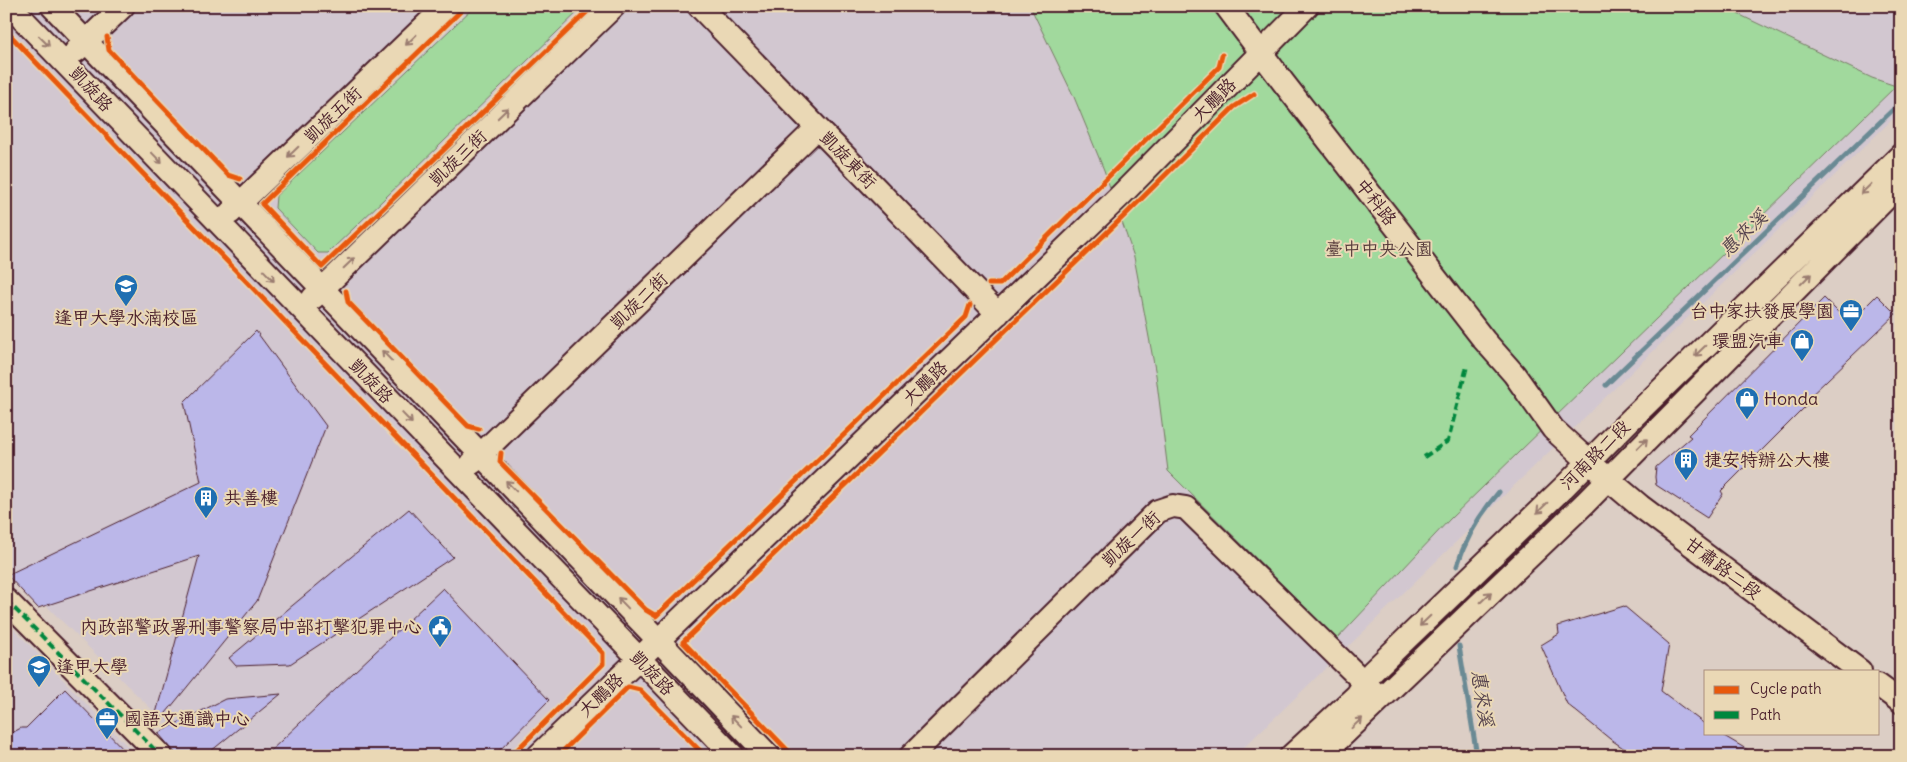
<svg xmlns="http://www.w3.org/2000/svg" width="1907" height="762" viewBox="0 0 1907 762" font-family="Delius,'LXGW WenKai TC',sans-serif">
  <rect width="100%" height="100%" fill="#dccec5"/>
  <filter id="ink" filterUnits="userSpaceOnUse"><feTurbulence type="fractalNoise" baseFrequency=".02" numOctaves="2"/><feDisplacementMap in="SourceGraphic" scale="10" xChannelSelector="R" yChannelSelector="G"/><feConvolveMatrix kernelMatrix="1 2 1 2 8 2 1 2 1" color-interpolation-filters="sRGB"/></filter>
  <g filter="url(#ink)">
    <path fill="#d2c7d0" d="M6 6H1901V111L1235 756H199L6 566Z
      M6 621 137 756H6Z"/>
    <path fill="#a1d99d" stroke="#767c64" d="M475 6H584L328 253H318L275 208 276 196Z
      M1030 6H1726L1738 14 1872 78 1896 86 1450 519 1337 639 1168 471 1156 375 1134 257 1104 170 1074 97Z"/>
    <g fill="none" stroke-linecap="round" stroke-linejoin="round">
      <path stroke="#6b8a94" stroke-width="5" d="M1606 385 1901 102
        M1457 566C1466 537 1479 515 1499 492
        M1459 646 1477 756"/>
    </g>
    <path fill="#bbb7e9" stroke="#4a1f2b" d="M1877 295 1896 314 1804 402 1807 405 1721 491 1723 494 1707 518 1656 485 1655 477 1656 467 1691 437 1688 435 1824 298 1849 323Z
      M256 331 326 426 257 601 153 729 152 728 199 556 38 608 7 575 201 482 184 402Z
      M409 509 453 557 290 664 236 666 229 658Z
      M443 588 549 700 494 756H265Z
      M1624 606 1669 644 1661 691 1706 725V733H1719L1758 756H1635L1610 739 1567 704 1541 645 1559 634 1558 626Z
      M65 689 130 756H6V736L21 728H26Z
      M281 694 205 756H178L158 733 225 699Z"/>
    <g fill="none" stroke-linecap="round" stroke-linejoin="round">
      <g stroke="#4a1f2b" stroke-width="26">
        <path id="minor" d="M10 6 733 756
          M52 6 769 756
          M699 6 998 314
          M1226 6 1283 82 1484 340 1514 374 1553 429 1608 479 1640 506 1860 671
          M76 51 123 6
          M230 213 446 6
          M313 298 614 6
          M472 463 817 128
          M6 600 161 756
          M1878 685 1901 702
          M538 756 1120 196 1307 6
          M911 756 1158 511 1173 506 1186 508 1375 693
          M1291 756 1357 695 1372 672 1566 485 1625 425 1901 155
          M1321 756 1585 503 1901 183"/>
      </g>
      <use href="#minor" stroke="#ead8b5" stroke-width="22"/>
      <path stroke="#00873e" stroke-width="4" stroke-dasharray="8 4" stroke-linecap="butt" d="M1424 457 1448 441 1467 366
        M6 600 161 756"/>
      <g stroke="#ead8b5" stroke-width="8">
        <path id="cycleway" d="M466 6 262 204 322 267 593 6
          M6 31 603 653V664L511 756
          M107 37 109 50 228 175 240 179
          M989 284H1000L1219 67 1222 55
          M346 291 348 302 468 426 479 429
          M501 453 500 462 646 610 656 616 966 317 970 305
          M558 756 628 687 640 690 705 756
          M793 756 683 642 1125 215 1234 107 1254 94"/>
      </g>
      <use href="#cycleway" stroke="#e8590c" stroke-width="5"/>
    </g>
    <defs><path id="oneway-shaft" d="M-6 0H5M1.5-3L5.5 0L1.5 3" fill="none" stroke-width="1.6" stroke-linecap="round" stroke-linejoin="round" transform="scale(1.25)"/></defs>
    <g stroke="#9a7c70">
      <use href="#oneway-shaft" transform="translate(411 40) rotate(136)"/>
      <use href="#oneway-shaft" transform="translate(44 41) rotate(45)"/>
      <use href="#oneway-shaft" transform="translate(503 113) rotate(-44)"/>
      <use href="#oneway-shaft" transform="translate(293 152) rotate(136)"/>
      <use href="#oneway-shaft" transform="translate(157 158) rotate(46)"/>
      <use href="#oneway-shaft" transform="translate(1866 189) rotate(136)"/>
      <use href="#oneway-shaft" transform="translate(349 263) rotate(-44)"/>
      <use href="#oneway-shaft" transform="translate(269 276) rotate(46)"/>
      <use href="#oneway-shaft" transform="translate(1806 279) rotate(-45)"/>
      <use href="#oneway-shaft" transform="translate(1700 351) rotate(136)"/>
      <use href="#oneway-shaft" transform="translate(387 356) rotate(-134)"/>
      <use href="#oneway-shaft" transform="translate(407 418) rotate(46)"/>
      <use href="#oneway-shaft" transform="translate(1642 444) rotate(-45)"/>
      <use href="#oneway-shaft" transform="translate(511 486) rotate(-134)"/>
      <use href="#oneway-shaft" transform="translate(1542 508) rotate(136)"/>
      <use href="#oneway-shaft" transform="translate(1486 597) rotate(-44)"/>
      <use href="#oneway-shaft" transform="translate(623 603) rotate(-134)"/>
      <use href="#oneway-shaft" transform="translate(1425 621) rotate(136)"/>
      <use href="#oneway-shaft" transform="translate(736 721) rotate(-134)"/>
      <use href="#oneway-shaft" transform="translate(1357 723) rotate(-43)"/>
    </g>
  </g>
  <defs>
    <g id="university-pin" transform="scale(1.25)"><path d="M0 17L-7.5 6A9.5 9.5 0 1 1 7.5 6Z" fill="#1f6fb2" stroke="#ead8b5"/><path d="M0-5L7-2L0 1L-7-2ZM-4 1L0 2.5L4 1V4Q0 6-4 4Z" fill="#fff"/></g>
    <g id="office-pin" transform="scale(1.25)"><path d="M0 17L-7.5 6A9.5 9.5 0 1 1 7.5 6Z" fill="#1f6fb2" stroke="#ead8b5"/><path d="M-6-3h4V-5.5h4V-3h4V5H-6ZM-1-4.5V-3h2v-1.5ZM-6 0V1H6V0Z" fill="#fff"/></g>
    <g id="shop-pin" transform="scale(1.25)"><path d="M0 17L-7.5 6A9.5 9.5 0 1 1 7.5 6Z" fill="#1f6fb2" stroke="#ead8b5"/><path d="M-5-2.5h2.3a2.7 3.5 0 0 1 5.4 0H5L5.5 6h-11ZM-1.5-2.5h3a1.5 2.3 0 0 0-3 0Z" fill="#fff"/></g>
    <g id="building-pin" transform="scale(1.25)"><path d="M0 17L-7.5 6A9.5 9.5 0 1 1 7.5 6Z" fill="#1f6fb2" stroke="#ead8b5"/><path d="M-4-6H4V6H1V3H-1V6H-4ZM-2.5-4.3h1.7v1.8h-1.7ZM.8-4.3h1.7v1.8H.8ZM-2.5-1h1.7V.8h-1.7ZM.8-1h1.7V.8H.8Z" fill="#fff"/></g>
    <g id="civic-pin" transform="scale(1.25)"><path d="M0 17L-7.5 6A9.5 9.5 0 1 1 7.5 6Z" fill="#1f6fb2" stroke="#ead8b5"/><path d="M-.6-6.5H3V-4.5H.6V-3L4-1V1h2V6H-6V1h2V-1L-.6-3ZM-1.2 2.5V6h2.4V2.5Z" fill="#fff"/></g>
  </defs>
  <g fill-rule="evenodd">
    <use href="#university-pin" x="126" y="286"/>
    <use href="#office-pin" x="1851" y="311"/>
    <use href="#shop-pin" x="1802" y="341"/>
    <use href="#shop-pin" x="1747" y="399"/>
    <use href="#building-pin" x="1686" y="460"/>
    <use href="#building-pin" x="206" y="498"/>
    <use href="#civic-pin" x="440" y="627"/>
    <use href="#university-pin" x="39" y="667"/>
    <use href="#office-pin" x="107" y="719"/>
  </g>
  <g text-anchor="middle" stroke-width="4" stroke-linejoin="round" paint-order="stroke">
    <g font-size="18" fill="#4a1f2b" stroke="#ead8b5">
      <text transform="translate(91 89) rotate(47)" y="6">凱旋路</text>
      <text transform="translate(1214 100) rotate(-45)" y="6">大鵬路</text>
      <text transform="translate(333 115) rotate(-44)" y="6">凱旋五街</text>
      <text transform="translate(458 158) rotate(-44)" y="6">凱旋三街</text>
      <text transform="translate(848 160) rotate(46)" y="6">凱旋東街</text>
      <text transform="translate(1376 202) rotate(52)" y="6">中科路</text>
      <text transform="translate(639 301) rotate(-44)" y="6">凱旋二街</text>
      <text transform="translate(371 381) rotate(46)" y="6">凱旋路</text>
      <text transform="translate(925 383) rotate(-44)" y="6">大鵬路</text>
      <text transform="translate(1595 455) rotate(-45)" y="6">河南路二段</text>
      <text transform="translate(1131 539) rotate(-43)" y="6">凱旋一街</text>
      <text transform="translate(1723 568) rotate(37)" y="6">甘肅路二段</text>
      <text transform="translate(652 673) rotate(46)" y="6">凱旋路</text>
      <text transform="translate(601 695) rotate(-44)" y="6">大鵬路</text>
    </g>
    <g font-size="18" fill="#573b3c" stroke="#ead8b5">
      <text x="1379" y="255">臺中中央公園</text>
    </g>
    <g font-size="18" fill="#4a1f2b" stroke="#ead8b5" text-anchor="start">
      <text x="1834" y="317" text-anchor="end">台中家扶發展學園</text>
      <text x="126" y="324" text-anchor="middle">逢甲大學水湳校區</text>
      <text x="1784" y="347" text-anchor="end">環盟汽車</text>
      <text x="1764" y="405">Honda</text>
      <text x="1704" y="466">捷安特辦公大樓</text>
      <text x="224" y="504">共善樓</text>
      <text x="422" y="633" text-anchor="end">內政部警政署刑事警察局中部打擊犯罪中心</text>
      <text x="56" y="673">逢甲大學</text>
      <text x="124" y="725">國語文通識中心</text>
    </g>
    <g font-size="19" font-style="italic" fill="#55434e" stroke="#ead8b5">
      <text transform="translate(1743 233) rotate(-44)" y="7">惠來溪</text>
      <text transform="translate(1483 698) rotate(81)" y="7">惠來溪</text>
    </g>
  </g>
  <rect width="1907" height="762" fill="none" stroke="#ead8b5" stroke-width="25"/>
  <rect x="12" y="12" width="1882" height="737" fill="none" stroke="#4a1f2b" stroke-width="2" filter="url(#ink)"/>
  <rect x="1704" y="670" width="175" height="65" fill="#ead8b5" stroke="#aa8e7e"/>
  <rect x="1714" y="686" width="25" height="8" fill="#e8590c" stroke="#aa8e7e"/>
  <text x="1750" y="694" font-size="15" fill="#4a1f2b">Cycle path</text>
  <rect x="1714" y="711" width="25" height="8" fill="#00873e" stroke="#aa8e7e"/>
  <text x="1750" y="720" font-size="15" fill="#4a1f2b">Path</text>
</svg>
